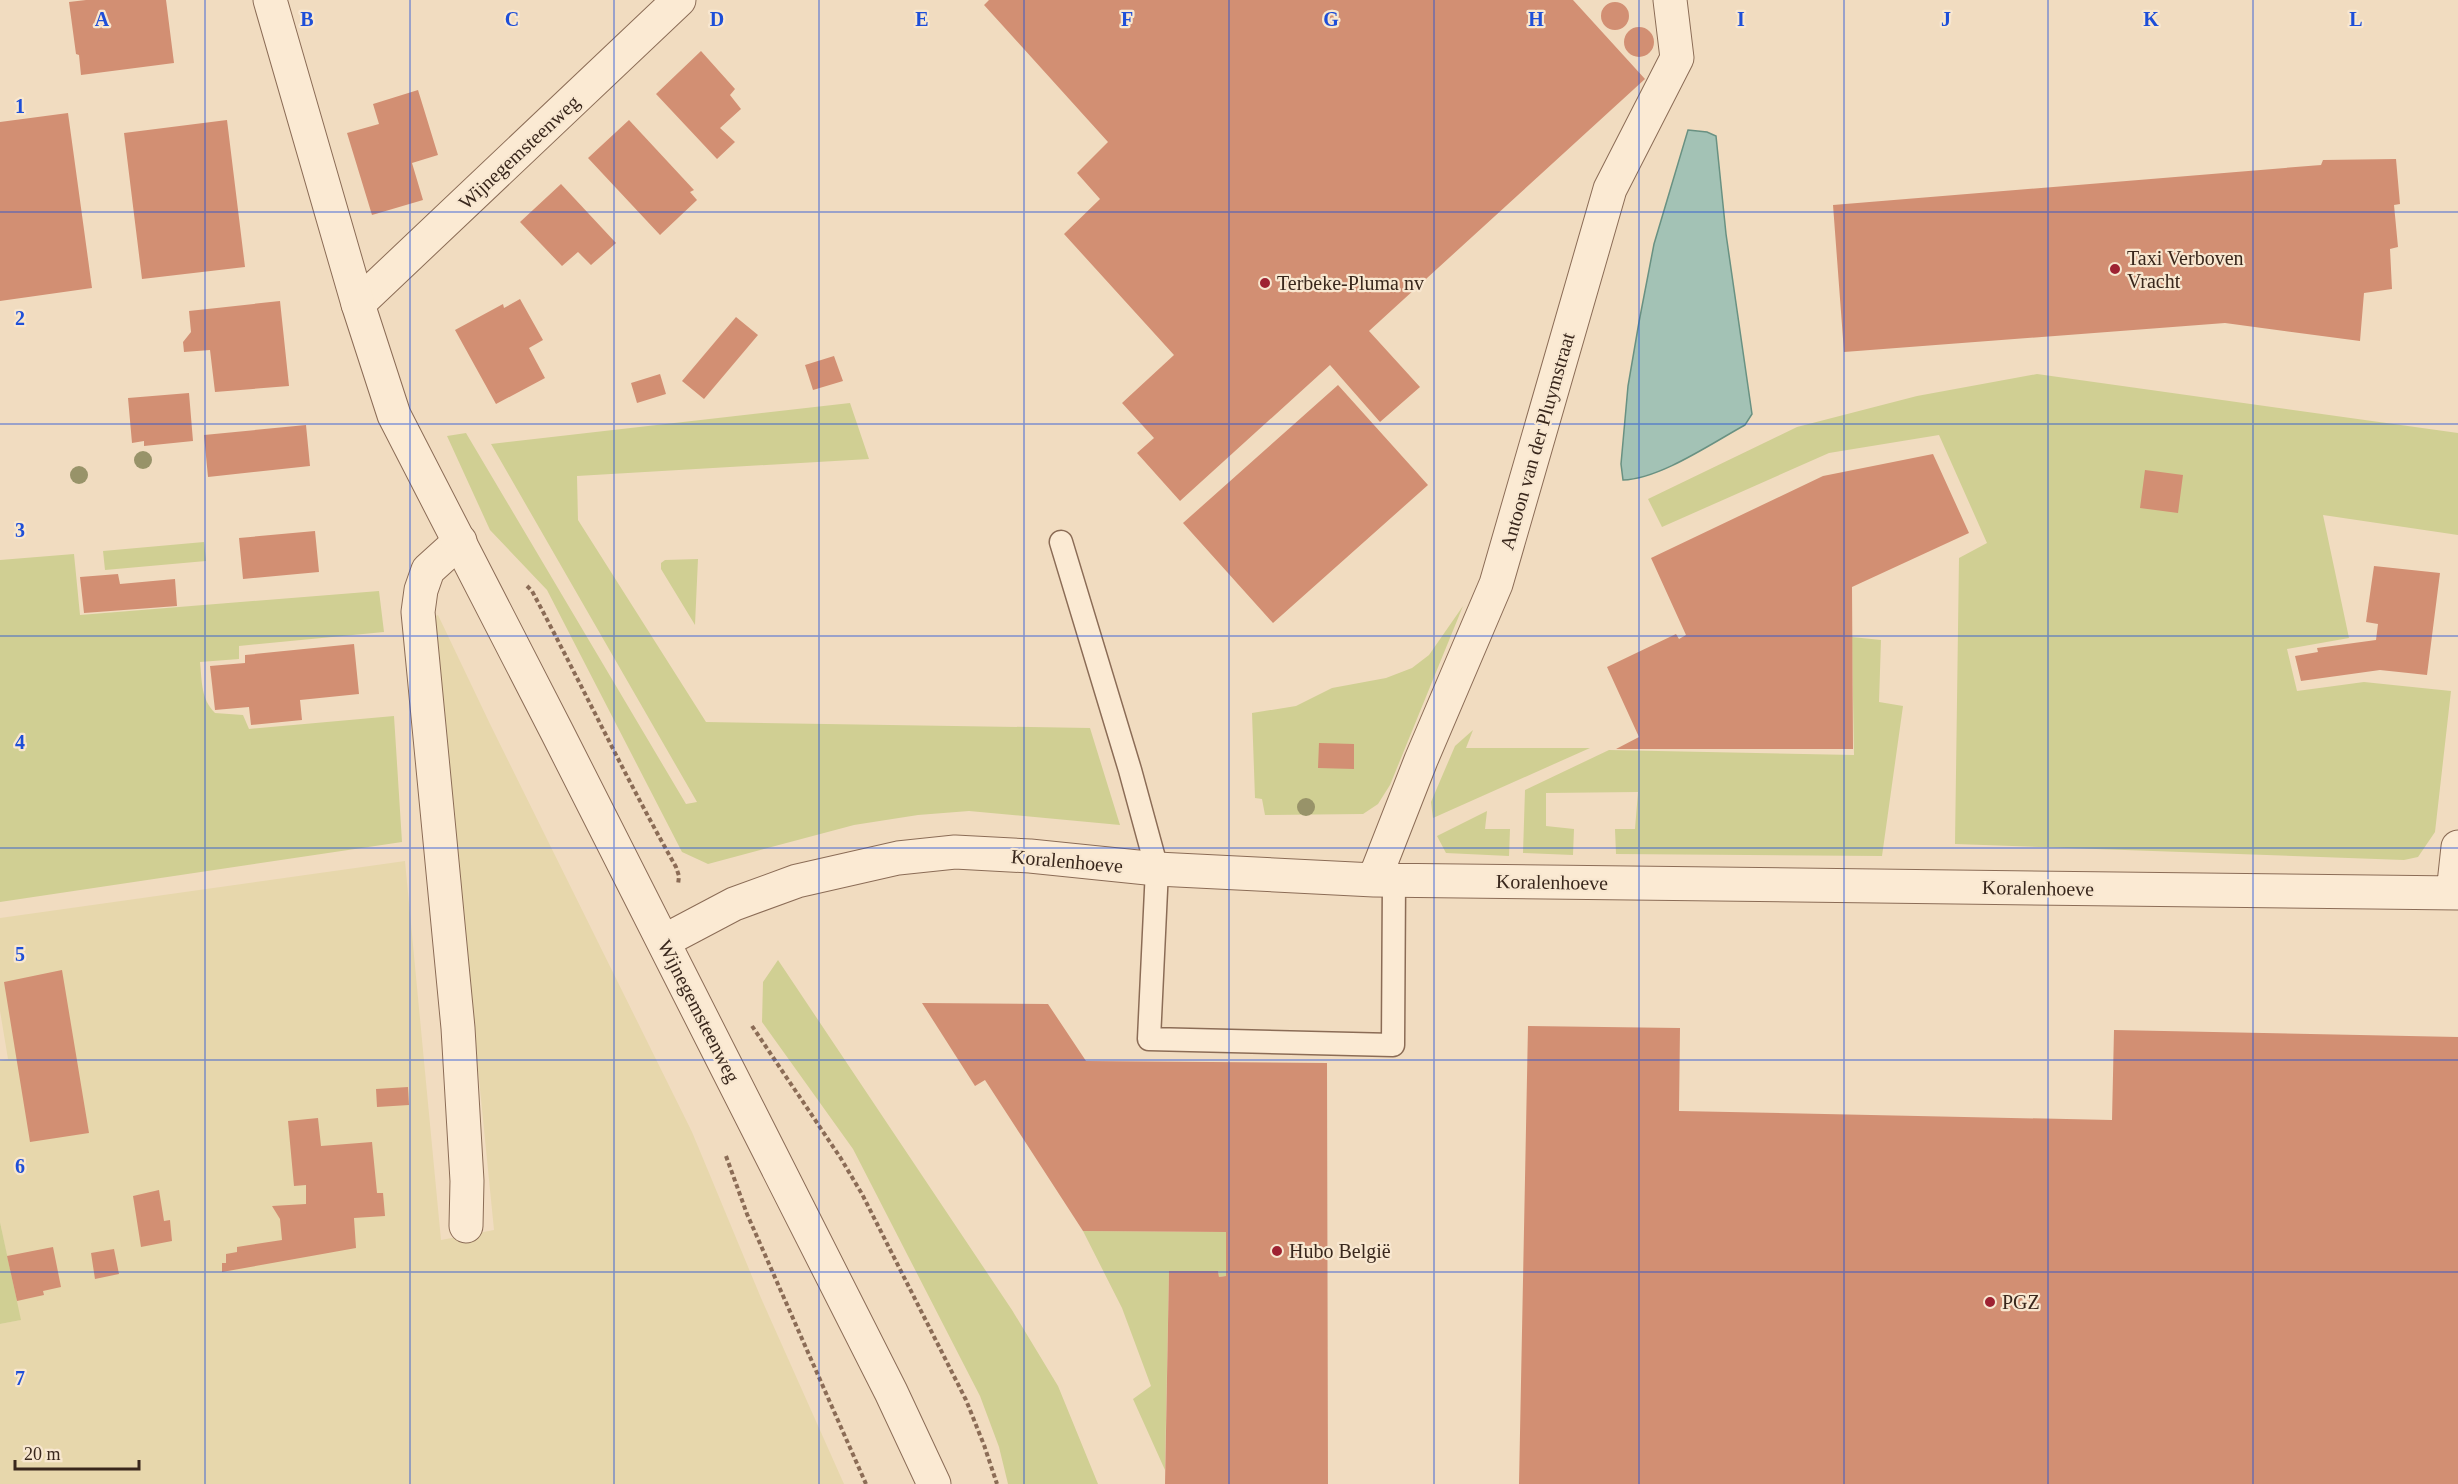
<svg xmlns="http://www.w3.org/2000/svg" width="2458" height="1484" viewBox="0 0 2458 1484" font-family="'Times New Roman',serif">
  <rect width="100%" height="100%" fill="#f1dcc0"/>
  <path fill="#e7d7ac" d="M438 615 490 724 692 1132 761 1298 844 1484H0V1324L20 1320 0 1222V1061L8 1059 0 1011V918L405 861 441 1240 494 1230 433 617Z"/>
  <path fill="#d0cf93" d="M2037 374 2458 433V535L2323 515 2349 638 2287 649 2297 691 2364 682 2451 691 2435 832 2418 857 2404 860 1955 844 1959 558 1987 543 1939 435 1829 453 1662 527 1648 499 1797 427 1917 396Z
    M850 403 869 459 577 476 578 520 706 722 1090 728 1120 825 969 811 918 815 854 825 708 864 682 852 547 590 490 530 447 436 466 433 686 804 697 802 491 444Z
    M204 542 206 561 105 570 103 551Z
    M74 554 80 615 379 591 384 632 239 646V659L200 662C202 682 201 699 215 713L243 715 249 729 394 716 402 842 0 902V560Z
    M698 559 695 625 661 569V563L665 560Z
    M1463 606 1390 785 1378 804 1363 814 1265 815 1262 799 1255 798 1252 713 1296 706 1332 688 1386 678 1412 668 1429 655Z
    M1852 637 1881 640 1879 702 1903 706 1882 856 1616 854 1615 829H1635L1638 792 1546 793V826L1574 829 1573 855 1523 853 1525 790 1609 750 1854 755Z
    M1473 730 1466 748H1590L1433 818 1431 802 1455 746Z
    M1487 811 1485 829H1510L1509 856 1446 853 1437 836Z
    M778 960 1012 1310 1058 1386 1098 1484H1008L999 1447 980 1396 853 1149 762 1022 763 982Z
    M0 1222 21 1320 0 1324Z
    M1083 1231 1226 1232V1276L1219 1277 1218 1271H1169L1165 1470 1133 1399 1151 1386 1122 1308Z"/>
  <path fill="#a3c2b5" stroke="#699182" stroke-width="1.5" d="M1688 130 1707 132 1716 136 1726 234 1752 414 1745 425C1712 443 1660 479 1623 480L1621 464 1628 386 1639 322 1654 244Z"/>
  <path fill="#d28f73" d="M86 0H166L174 63 81 75 79 55 76 54 69 2Z
    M989 0H1573L1645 79 1369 331 1420 387 1380 422 1330 365 1180 501 1137 453 1154 438 1122 403 1174 355 1064 234 1100 199 1077 173 1108 142 984 5Z
    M1601 16a14 14 0 1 1 28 0a14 14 0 1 1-28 0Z
    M1624 42a15 15 0 1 1 30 0a15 15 0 1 1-30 0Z
    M701 51 735 89 730 95 741 109 720 128 735 142 717 159 656 94Z
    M418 90 438 155 412 163 423 200 372 215 347 133 379 124 373 104Z
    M68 113 92 288 0 301V122Z
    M227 120 245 267 142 279 124 133Z
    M629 120 694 190 690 192 697 200 660 235 588 158Z
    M2396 159 2400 204 2394 205 2398 247 2390 249 2392 289 2364 293 2360 341 2225 323 1844 352 1833 205 2321 165 2323 160Z
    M561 184 616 243 591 265 578 252 562 266 520 222Z
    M520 299 543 340 529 348 545 378 496 404 455 330 503 304 504 308Z
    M280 301 289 386 215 392 210 350 184 352 183 342 191 332 189 311Z
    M736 317 758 335 704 399 682 381Z
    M834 356 843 381 813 390 805 365Z
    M660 374 666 394 637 403 631 383Z
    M1338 385 1428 485 1273 623 1183 523Z
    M189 393 193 441 144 446V441L132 443 128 398Z
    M306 425 310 466 208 477 204 435Z
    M1933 454 1969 533 1852 587 1853 749H1616L1639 737 1607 667 1676 634 1679 639 1686 635 1651 558 1823 476Z
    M2145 470 2183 475 2178 513 2140 508Z
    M315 531 319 572 243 579 239 538Z
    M2374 566 2440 573 2427 675 2380 670 2301 681 2295 656 2318 652 2317 648 2376 640 2378 624 2366 622Z
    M118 574 120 584 175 579 177 606 84 613 80 577Z
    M354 644 359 694 300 700 302 720 251 725 249 707 215 710 210 666 245 663V655Z
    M1319 743 1354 744V769L1318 768Z
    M62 970 89 1133 30 1142 4 982Z
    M922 1003 1048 1004 1086 1061 1327 1063 1328 1484H1165L1169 1271H1218L1219 1277 1226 1276V1232L1083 1231 985 1080 975 1086Z
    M1528 1026 1680 1028 1679 1111 2112 1120 2114 1030 2458 1037V1484H1519Z
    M408 1087 409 1105 377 1107 376 1089Z
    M318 1118 321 1146 372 1142 377 1193H383L385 1216 354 1218 356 1248 222 1272V1263H226V1254L237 1252V1247L282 1240 280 1219 272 1206 306 1204V1185L294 1186 288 1121Z
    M159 1190 164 1221 170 1220 172 1241 141 1247 133 1196Z
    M53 1247 61 1287 43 1291 44 1295 17 1301 7 1256Z
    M114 1249 119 1274 95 1279 91 1253Z"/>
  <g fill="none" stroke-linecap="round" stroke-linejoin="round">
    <g stroke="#8b6c56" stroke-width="25">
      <path id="service" d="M1061 542 1130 770 1157 869 1149 1039 1393 1045 1394 880"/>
    </g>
    <g stroke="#8b6c56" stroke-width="35">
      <path id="minor" d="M358 304 679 0
        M460 541 428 570 421 590 418 612 458 1028 467 1181 466 1226
        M1374 880 1421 760 1496 584 1610 189 1677 58 1670 0
        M2453 893 2458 847
        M664 941 734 904 797 881 898 858 955 852 1030 856 1157 869 1374 880 2458 893"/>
    </g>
    <g stroke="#8b6c56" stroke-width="35">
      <path id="tertiary" d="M270 0 358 304 394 415 557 732 891 1392 934 1484"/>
    </g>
    <path stroke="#8b6c56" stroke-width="4" stroke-dasharray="4.5 3" stroke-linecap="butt" d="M527 586 532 591C581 683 625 777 676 867L679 876 678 885
      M752 1026 840 1157 862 1194 966 1400 984 1445 997 1484
      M726 1156 747 1214 866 1484"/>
    <use href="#service" stroke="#fbead3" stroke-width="22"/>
    <use href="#minor" stroke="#fbead3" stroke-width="33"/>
    <use href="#tertiary" stroke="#fbead3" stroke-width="33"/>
  </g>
  <g fill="#989369">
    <circle cx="143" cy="460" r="9"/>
    <circle cx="79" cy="475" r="9"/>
    <circle cx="1306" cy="807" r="9"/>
  </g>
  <path fill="none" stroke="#1d4ed8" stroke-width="1.5" stroke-opacity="0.55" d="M205 0V1484M410 0V1484M614 0V1484M819 0V1484M1024 0V1484M1229 0V1484M1434 0V1484M1639 0V1484M1844 0V1484M2048 0V1484M2253 0V1484M0 212H2458M0 424H2458M0 636H2458M0 848H2458M0 1060H2458M0 1272H2458"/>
  <g fill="#9e2232" stroke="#f8e7d0" stroke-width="2">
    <circle cx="2115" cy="269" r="6"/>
    <circle cx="1265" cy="283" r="6"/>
    <circle cx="1277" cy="1251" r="6"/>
    <circle cx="1990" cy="1302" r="6"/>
  </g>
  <g text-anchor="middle" stroke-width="4.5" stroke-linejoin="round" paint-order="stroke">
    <g font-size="20" fill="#39271c" stroke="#f8e7d0">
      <text transform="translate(519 152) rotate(-43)" y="7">Wijnegemsteenweg</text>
      <text transform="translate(1537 441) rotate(-74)" y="7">Antoon van der Pluymstraat</text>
      <text transform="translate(1067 861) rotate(5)" y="7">Koralenhoeve</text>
      <text transform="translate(1552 882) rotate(1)" y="7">Koralenhoeve</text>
      <text transform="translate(2038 888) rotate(1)" y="7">Koralenhoeve</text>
      <text transform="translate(699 1011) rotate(63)" y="7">Wijnegemsteenweg</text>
    </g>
    <g font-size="20" fill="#39271c" stroke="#f8e7d0" text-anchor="start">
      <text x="2127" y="265">Taxi Verboven<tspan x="2127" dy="23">Vracht</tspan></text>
      <text x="1277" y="290">Terbeke-Pluma nv</text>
      <text x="1289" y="1258">Hubo België</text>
      <text x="2002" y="1309">PGZ</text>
    </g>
  </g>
  <g font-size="20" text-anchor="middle" font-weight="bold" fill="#1d4ed8" stroke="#f8e7d0" stroke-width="4.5" stroke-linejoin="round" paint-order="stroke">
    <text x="102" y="26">A</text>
    <text x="307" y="26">B</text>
    <text x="512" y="26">C</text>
    <text x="717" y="26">D</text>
    <text x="922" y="26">E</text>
    <text x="1127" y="26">F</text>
    <text x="1331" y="26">G</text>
    <text x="1536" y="26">H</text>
    <text x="1741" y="26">I</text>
    <text x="1946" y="26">J</text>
    <text x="2151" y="26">K</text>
    <text x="2356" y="26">L</text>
    <text x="20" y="113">1</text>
    <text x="20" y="325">2</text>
    <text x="20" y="537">3</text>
    <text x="20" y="749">4</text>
    <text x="20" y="961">5</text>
    <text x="20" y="1173">6</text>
    <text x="20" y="1385">7</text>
  </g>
  <path d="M15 1460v9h124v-9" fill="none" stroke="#39271c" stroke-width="3"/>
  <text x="24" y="1460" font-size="18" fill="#39271c" stroke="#f8e7d0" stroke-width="4.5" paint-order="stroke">20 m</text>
</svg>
